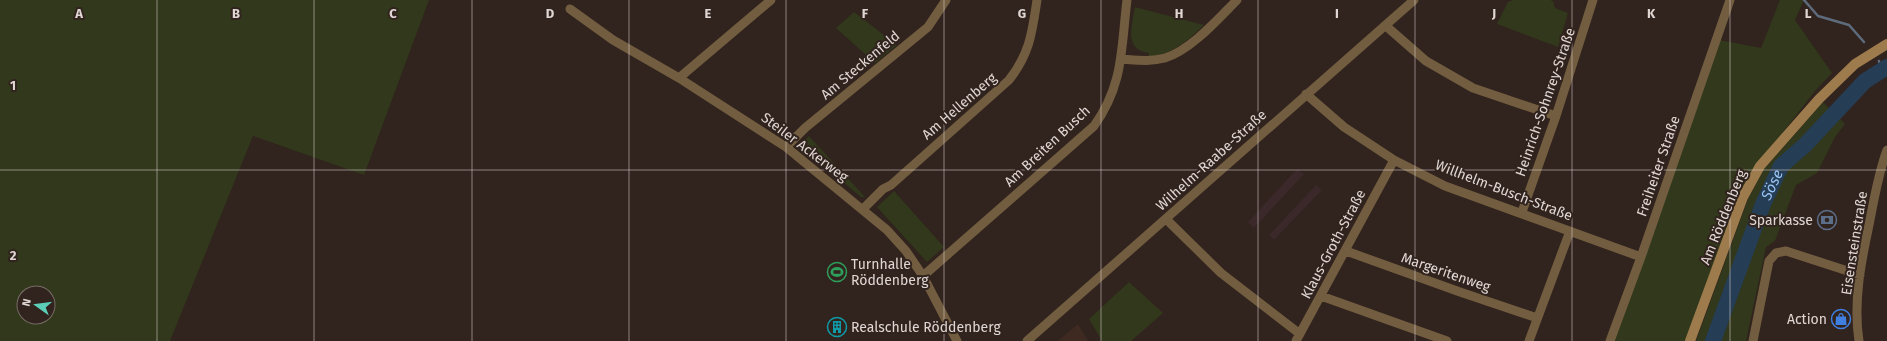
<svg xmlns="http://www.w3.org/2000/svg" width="1887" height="341" viewBox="0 0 1887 341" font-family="'Fira Sans',sans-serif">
  <rect width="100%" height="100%" fill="#31231d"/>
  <path fill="#3f2a22" d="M1078 324 1088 341H1058Z"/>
  <path fill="#3b282a" d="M1297 169 1304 174 1254 228 1248 222Z
    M1316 185 1322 190 1274 240 1269 235Z"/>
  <path fill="#31381b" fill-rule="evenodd" d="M0 0H429L364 175 253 136 170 341H0ZM24 293H48V317H24Z
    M1513 0H1550L1553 1 1555 8 1568 13 1558 47 1497 24 1508 2Z
    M1780 0H1804L1795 20 1832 73 1815 91 1758 164 1687 341H1613L1719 40 1761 48Z
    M1135 7 1204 25C1190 39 1170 56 1149 56V53C1123 50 1132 25 1135 7Z
    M854 12 897 45 875 63 836 28Z
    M1823 102 1845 124 1835 137 1817 173 1796 185 1775 241 1766 247 1746 341H1696L1748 199 1764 169Z
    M809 136 865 197H861L801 147V143Z
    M894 191 944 247 927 262 877 207Z
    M1129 282 1163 313 1131 341H1102L1089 319Z"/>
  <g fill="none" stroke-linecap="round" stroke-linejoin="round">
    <path stroke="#5e6b7c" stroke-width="2.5" d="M1804 0 1818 16 1849 25 1864 42
      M1879 61 1881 72"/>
    <path stroke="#263d56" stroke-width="16" id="s1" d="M1713 341 1763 204 1781 166 1805 145 1865 81 1887 67"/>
    <path stroke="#725d40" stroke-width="9" d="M570 9 613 40 679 78 786 147 887 230 906 251 923 276 957 341
      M1386 26 1426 61 1473 88 1556 116
      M1121 59C1136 60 1151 62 1165 58 1191 50 1218 19 1237 0
      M679 78 771 0
      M1306 94 1344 127 1394 160 1445 186 1641 257
      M786 147 805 128 928 27 946 0
      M863 209 883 189 891 185 1009 80C1030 53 1032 33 1037 0
      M1522 212 1556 116 1593 0
      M1166 219 1221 273 1300 334
      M1346 251 1460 292 1537 318
      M923 276 1094 126C1124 84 1121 48 1127 0
      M1321 296 1447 341
      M1027 341 1414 0
      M1296 341 1394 160
      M1529 341 1570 231
      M1610 341 1641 257 1730 0
      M1753 341 1769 261 1776 253 1786 251 1860 275
      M1859 341C1853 303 1861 262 1869 225 1874 200 1878 174 1887 150"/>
    <path stroke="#9d7b4c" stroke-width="10" d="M1690 341 1743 197 1760 166 1819 99 1855 64 1887 44"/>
  </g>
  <path fill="none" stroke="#e0d6d3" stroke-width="1" stroke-opacity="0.55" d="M157 0V341M314 0V341M472 0V341M629 0V341M786 0V341M944 0V341M1101 0V341M1258 0V341M1415 0V341M1572 0V341M1730 0V341M0 170H1887"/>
  <defs>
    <g id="bank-ring" transform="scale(1)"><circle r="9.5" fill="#31231d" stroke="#5c6f8a" stroke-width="1.5"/><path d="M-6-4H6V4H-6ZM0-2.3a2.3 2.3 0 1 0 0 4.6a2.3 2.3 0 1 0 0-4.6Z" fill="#5c6f8a"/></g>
    <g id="stadium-ring" transform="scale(1)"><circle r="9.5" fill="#31231d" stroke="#2e9e5b" stroke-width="1.5"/><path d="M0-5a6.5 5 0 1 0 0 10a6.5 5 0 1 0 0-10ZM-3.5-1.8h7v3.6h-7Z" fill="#2e9e5b"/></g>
    <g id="shop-ring" transform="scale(1)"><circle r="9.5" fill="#31231d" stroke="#3f7fe0" stroke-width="1.5"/><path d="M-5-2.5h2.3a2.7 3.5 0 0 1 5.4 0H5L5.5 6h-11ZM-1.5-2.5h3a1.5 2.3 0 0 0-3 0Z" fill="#3f7fe0"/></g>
    <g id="building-ring" transform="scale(1)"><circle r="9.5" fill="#31231d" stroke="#0f9aa8" stroke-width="1.5"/><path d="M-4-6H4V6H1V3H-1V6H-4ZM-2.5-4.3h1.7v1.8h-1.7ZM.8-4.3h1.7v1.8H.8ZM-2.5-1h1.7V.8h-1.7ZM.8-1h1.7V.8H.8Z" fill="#0f9aa8"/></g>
  </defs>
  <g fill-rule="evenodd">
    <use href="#bank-ring" x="1827" y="220"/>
    <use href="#stadium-ring" x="837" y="272"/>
    <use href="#shop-ring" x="1841" y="319"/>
    <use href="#building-ring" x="837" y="327"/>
  </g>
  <g text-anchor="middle" stroke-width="4" stroke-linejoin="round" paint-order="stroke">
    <g font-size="14" fill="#e0d6d3" stroke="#31231d">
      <text transform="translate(860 65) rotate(-40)" y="5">Am Steckenfeld</text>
      <text transform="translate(1545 102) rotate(-71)" y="5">Heinrich-Sohnrey-Straße</text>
      <text transform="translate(959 106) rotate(-41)" y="5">Am Hellenberg</text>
      <text transform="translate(1047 146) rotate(-43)" y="5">Am Breiten Busch</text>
      <text transform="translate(805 147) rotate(37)" y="5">Steiler Ackerweg</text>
      <text transform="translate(1211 160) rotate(-42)" y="5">Wilhelm-Raabe-Straße</text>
      <text transform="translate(1658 166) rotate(-71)" y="5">Freiheiter Straße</text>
      <text transform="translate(1504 190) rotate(21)" y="5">Willhelm-Busch-Straße</text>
      <text transform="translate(1723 217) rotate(-68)" y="5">Am Röddenberg</text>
      <text transform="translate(1854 243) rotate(-81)" y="5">Eisensteinstraße</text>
      <text transform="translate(1333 244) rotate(-62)" y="5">Klaus-Groth-Straße</text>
      <text transform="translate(1446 272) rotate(19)" y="5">Margeritenweg</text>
    </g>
    <g font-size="14" fill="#e0d6d3" stroke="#31231d" text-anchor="end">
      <text x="1813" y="225">Sparkasse</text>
      <text x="851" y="269" text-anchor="start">Turnhalle<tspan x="851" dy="16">Röddenberg</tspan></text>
      <text x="1827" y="324">Action</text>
      <text x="851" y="332" text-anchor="start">Realschule Röddenberg</text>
    </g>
    <g font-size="15" font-style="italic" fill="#98c4f3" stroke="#31231d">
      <text dy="5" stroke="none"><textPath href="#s1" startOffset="167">Söse</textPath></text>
    </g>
  </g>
  <g font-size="13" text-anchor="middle" font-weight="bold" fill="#e0d6d3" stroke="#31231d" stroke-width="4" stroke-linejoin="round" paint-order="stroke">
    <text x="79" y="18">A</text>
    <text x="236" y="18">B</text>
    <text x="393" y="18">C</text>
    <text x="550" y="18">D</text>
    <text x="708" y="18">E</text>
    <text x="865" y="18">F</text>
    <text x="1022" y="18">G</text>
    <text x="1179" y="18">H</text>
    <text x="1337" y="18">I</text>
    <text x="1494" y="18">J</text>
    <text x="1651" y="18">K</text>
    <text x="1808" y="18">L</text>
    <text x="13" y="90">1</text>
    <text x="13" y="260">2</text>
  </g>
  <g transform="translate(36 305) rotate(284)"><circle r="19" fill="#31231d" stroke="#776b66"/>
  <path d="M0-3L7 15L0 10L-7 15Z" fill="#5dceb8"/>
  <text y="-6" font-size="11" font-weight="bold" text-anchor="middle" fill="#e0d6d3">N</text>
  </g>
</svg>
